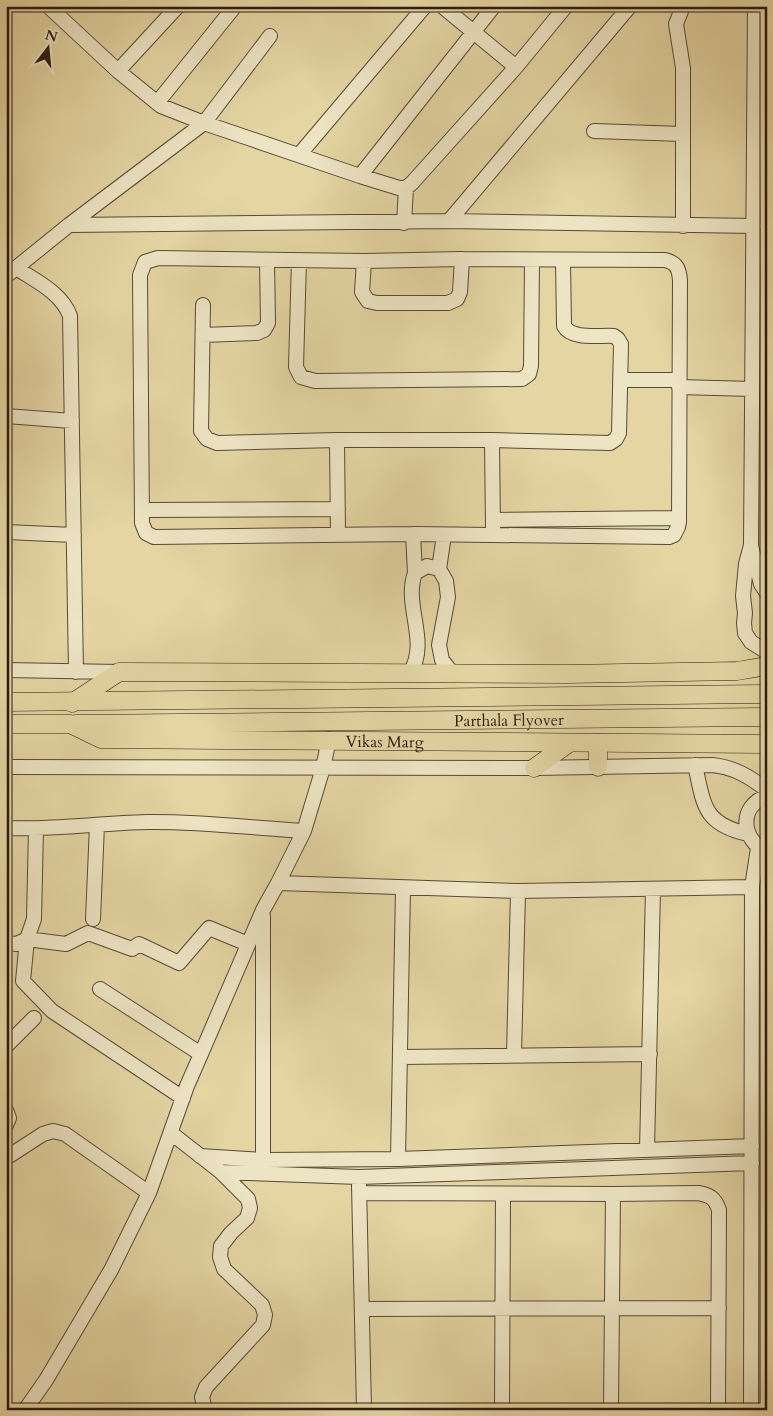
<svg xmlns="http://www.w3.org/2000/svg" width="773" height="1416" viewBox="0 0 773 1416" font-family="Cardo,serif">
  <rect width="100%" height="100%" fill="#e4d5a3"/>
  <filter id="stains"><feTurbulence type="fractalNoise" baseFrequency=".004" numOctaves="4"/><feColorMatrix values="0 0 0 0 .2 0 0 0 0 .09 0 0 0 0 .02 0 0 0 .5 -.17"/></filter>
  <radialGradient id="worn" r=".72"><stop offset=".6" stop-color="#630" stop-opacity="0"/><stop offset="1" stop-color="#630" stop-opacity=".3"/></radialGradient>
  <g fill="none" stroke-linecap="round" stroke-linejoin="round">
    <g stroke="#584a37" stroke-width="16">
      <path id="minor" d="M48 6 118 71 161 106 204 123 360 176 399 188H406L412 183 516 67 566 6
        M442 6 516 67
        M755 6 751 545 746 564 743 596 745 613 744 623 745 633 751 642 767 652
        M118 71 178 6
        M157 103 235 6
        M594 131 683 134
        M299 155 425 6
        M360 176 494 6
        M449 221 630 6
        M404 223 406 188
        M69 225 449 221 754 226
        M683 226V68L676 24 683 6
        M158 258 364 261 462 259 665 260C677 263 679 269 680 280L679 522 678 527 674 535 669 537 413 534 154 537 146 533 142 523 140 275 145 262Z
        M299 260 296 367 301 377 315 381 522 379 529 374 531 366 532 260
        M364 261 362 292 368 301 377 303H448L457 299 460 292 462 259
        M16 268C36 281 62 293 70 316L76 672
        M6 276 69 225 204 123 270 36
        M203 305 201 431 207 439 217 443 337 440 338 535
        M203 335 257 333 264 330 268 323 267 260
        M620 380H679
        M679 387 752 389
        M6 416 72 421
        M337 440H492L610 443 616 439 619 433 621 344 618 339 614 336C599 335 572 340 564 326L563 260
        M492 440 493 529
        M142 510 338 509
        M493 520 678 518
        M6 532 74 535
        M413 534 415 573
        M751 546 761 584 767 593
        M439 569 444 535
        M6 670 119 672
        M410 673C430 641 403 606 415 573L427 566 439 569 446 581 448 597 439 645 442 660 452 673
        M695 765C704 805 703 824 748 834
        M6 767 534 768 712 765C734 767 750 777 767 790
        M767 796C738 806 741 840 767 852
        M6 828C53 830 100 823 147 822 199 821 252 828 304 831
        M278 883 518 891 752 887
        M93 919 97 825
        M6 943 17 944 27 939 34 919 36 829
        M100 989 201 1054
        M6 1046 34 1018
        M514 1055 518 891
        M400 1057 650 1054
        M183 1098 52 1011 23 981 27 939 66 944 88 933 132 949 139 944 179 963 209 928 248 944
        M6 1110 9 1118 6 1125
        M171 1133 221 1172 248 1199 250 1208 247 1218 231 1233 221 1246 220 1257 224 1269 262 1305 265 1315 263 1325 206 1387 202 1397 205 1410
        M647 1150 653 890
        M200 1156 263 1160 398 1159 752 1146
        M6 1158 43 1134 53 1131 65 1134 149 1193
        M398 1159 403 888
        M263 1160V916
        M221 1172 359 1177 752 1163
        M359 1185 364 1410
        M360 1193 613 1194 698 1193C710 1195 715 1198 719 1210L718 1410
        M362 1309 719 1308
        M25 1410 46 1380 111 1270 149 1193 187 1086 201 1054 263 910 278 883 304 831 323 768 329 739
        M502 1410 503 1194
        M611 1410 613 1194
        M751 1410 752 887 758 848"/>
    </g>
    <g stroke="#2a1b13" stroke-width="19">
      <g id="major">
        <path d="M6 702 767 694"/>
        <path d="M72 703 119 672 568 674 737 671 767 666"/>
        <path id="s1" d="M6 724H70L101 739 767 744"/>
        <path id="s2" d="M75 724 767 717"/>
        <path d="M598 767V743"/>
        <path d="M534 768 569 743"/>
      </g>
    </g>
    <use href="#minor" stroke="#ede4c3" stroke-width="14"/>
    <use href="#major" stroke="#e4d5a3" stroke-width="18"/>
  </g>
  <g text-anchor="middle" stroke-width="4" stroke-linejoin="round" paint-order="stroke">
    <g font-size="16" fill="#2a1b13" stroke="#ede4c3">
      <text dy="6" stroke="none"><textPath href="#s2" startOffset="434">Parthala Flyover</textPath></text>
      <text dy="6" stroke="none"><textPath href="#s1" startOffset="382">Vikas Marg</textPath></text>
    </g>
  </g>
  <rect width="773" height="1416" fill="none" stroke="#e4d5a3" stroke-width="25"/>
  <rect x="8" y="8" width="758" height="1401" fill="none" stroke="#2a1b13" stroke-width="2.5"/>
  <rect x="12" y="12" width="748" height="1391" fill="none" stroke="#2a1b13"/>
  <g transform="translate(48 48) rotate(16)" stroke="#ede4c3" stroke-width="4" paint-order="stroke">
  <path d="M0-4L9 19L0 12L-9 19Z" fill="#2a1b13"/>
  <text y="-8" font-size="14" font-weight="bold" text-anchor="middle" fill="#2a1b13">N</text>
  </g>
  <rect width="100%" height="100%" filter="url(#stains)"/>
  <rect width="100%" height="100%" fill="url(#worn)"/>
</svg>
